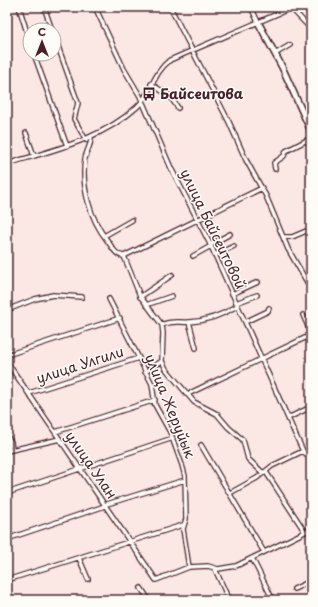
<svg xmlns="http://www.w3.org/2000/svg" width="318" height="607" viewBox="0 0 318 607" font-family="'Playpen Sans',sans-serif">
  <rect width="100%" height="100%" fill="#fbe8e4"/>
  <filter id="ink" filterUnits="userSpaceOnUse"><feTurbulence type="fractalNoise" baseFrequency=".025" numOctaves="2"/><feDisplacementMap in="SourceGraphic" scale="8" xChannelSelector="R" yChannelSelector="G"/><feConvolveMatrix kernelMatrix="1 2 1 2 8 2 1 2 1" color-interpolation-filters="sRGB"/></filter>
  <g filter="url(#ink)">
    <path fill="#bede97" stroke="#847e61" d="M7 41 12 63 7 69Z"/>
    <g fill="none" stroke-linecap="round" stroke-linejoin="round">
      <g stroke="#4a1f2b" stroke-width="6">
        <path id="street" d="M19 7 30 42
          M44 7 52 30
          M95 7 124 69 140 96 171 168 211 246 296 436 303 451 311 459
          M170 7 229 122 246 160 266 196 288 249 311 289
          M251 7 258 22
          M290 7 311 29
          M54 35 78 103 74 119 86 140
          M34 54 67 146
          M275 54 290 45
          M151 84 170 96 178 108
          M26 133 34 156
          M91 138C91 146 86 151 85 159 81 186 90 219 107 240 112 247 116 256 124 256L140 296 162 325 163 333 162 361 166 369 194 402 217 414 228 427 243 440 248 459 262 472H266L305 532
          M7 164C53 150 101 140 137 107 151 94 153 73 170 60L291 8
          M275 169 274 163 284 156 286 151 311 138
          M104 236 132 220
          M284 237H292L311 229
          M210 245 230 234
          M215 255 234 246
          M124 256 262 188
          M193 256 211 246
          M232 294 258 282
          M140 297 172 275
          M109 299 152 384 155 405 170 432 182 465 185 476 186 519 183 529 189 567
          M236 303 257 295
          M146 305 172 296
          M7 310 35 299 53 295 82 297
          M303 315 311 333
          M189 322 196 348
          M245 322 268 311 269 308
          M162 325C171 320 180 323 190 322 206 321 224 314 237 306
          M7 355 120 318
          M7 362 156 580 189 567 208 566 218 569 236 566 311 529
          M145 372 162 361
          M29 393 139 358
          M188 394 311 335
          M288 418 311 407
          M55 432 155 400
          M7 436 11 442 12 450
          M201 445 264 552
          M7 451 60 439
          M7 493 173 438
          M230 493 257 478 272 466 303 451
          M7 539 102 507 107 504 185 480
          M79 558 88 579
          M252 558 273 600
          M215 569 229 600
          M7 580 183 525
          M141 588 149 600
          M294 589 311 581"/>
      </g>
      <g stroke="#4a1f2b" stroke-width="8">
        <path id="secondary" d="M258 22 282 67 311 131"/>
      </g>
      <use href="#street" stroke="#fdfcf7" stroke-width="3.5"/>
      <use href="#secondary" stroke="#fdfcf7" stroke-width="5"/>
    </g>
  </g>
  <defs>
    <g id="bus-bare" transform="scale(1.08)"><path d="M-5-6H5V4H4V6H2V4H-2V6H-4V4H-5ZM-3.5-4V0h7V-4ZM-3.5 1.2v1.5H-2V1.2ZM2 1.2v1.5H3.5V1.2Z" fill="#4a1f2b" stroke="#fdfcf7" stroke-width="2.5" paint-order="stroke"/></g>
  </defs>
  <g fill-rule="evenodd">
    <use href="#bus-bare" x="149" y="94"/>
  </g>
  <g text-anchor="middle" stroke-width="3" stroke-linejoin="round" paint-order="stroke">
    <g font-size="14" font-weight="bold" fill="#4a1f2b" stroke="#fdfcf7" text-anchor="start">
      <text x="160" y="99">Байсеитова</text>
    </g>
    <g font-size="14" fill="#4a1f2b" stroke="#fdfcf7">
      <text transform="translate(213 229) rotate(64)" y="5">улица Байсеитовой</text>
      <text transform="translate(80 365) rotate(-18)" y="5">улица Улгили</text>
      <text transform="translate(170 406) rotate(68)" y="5">улица Жеруйык</text>
      <text transform="translate(91 465) rotate(55)" y="5">улица Улан</text>
    </g>
  </g>
  <rect width="318" height="607" fill="none" stroke="#fdfcf7" stroke-width="24"/>
  <rect x="12" y="12" width="294" height="583" fill="none" stroke="#4a1f2b" stroke-width="1.5" filter="url(#ink)"/>
  <g transform="translate(42 42)"><circle r="19" fill="#fdfcf7" stroke="#b5a4a5"/>
  <path d="M0-3L7 15L0 10L-7 15Z" fill="#4a1f2b"/>
  <text y="-6" font-size="11" font-weight="bold" text-anchor="middle" fill="#4a1f2b">С</text>
  </g>
</svg>
